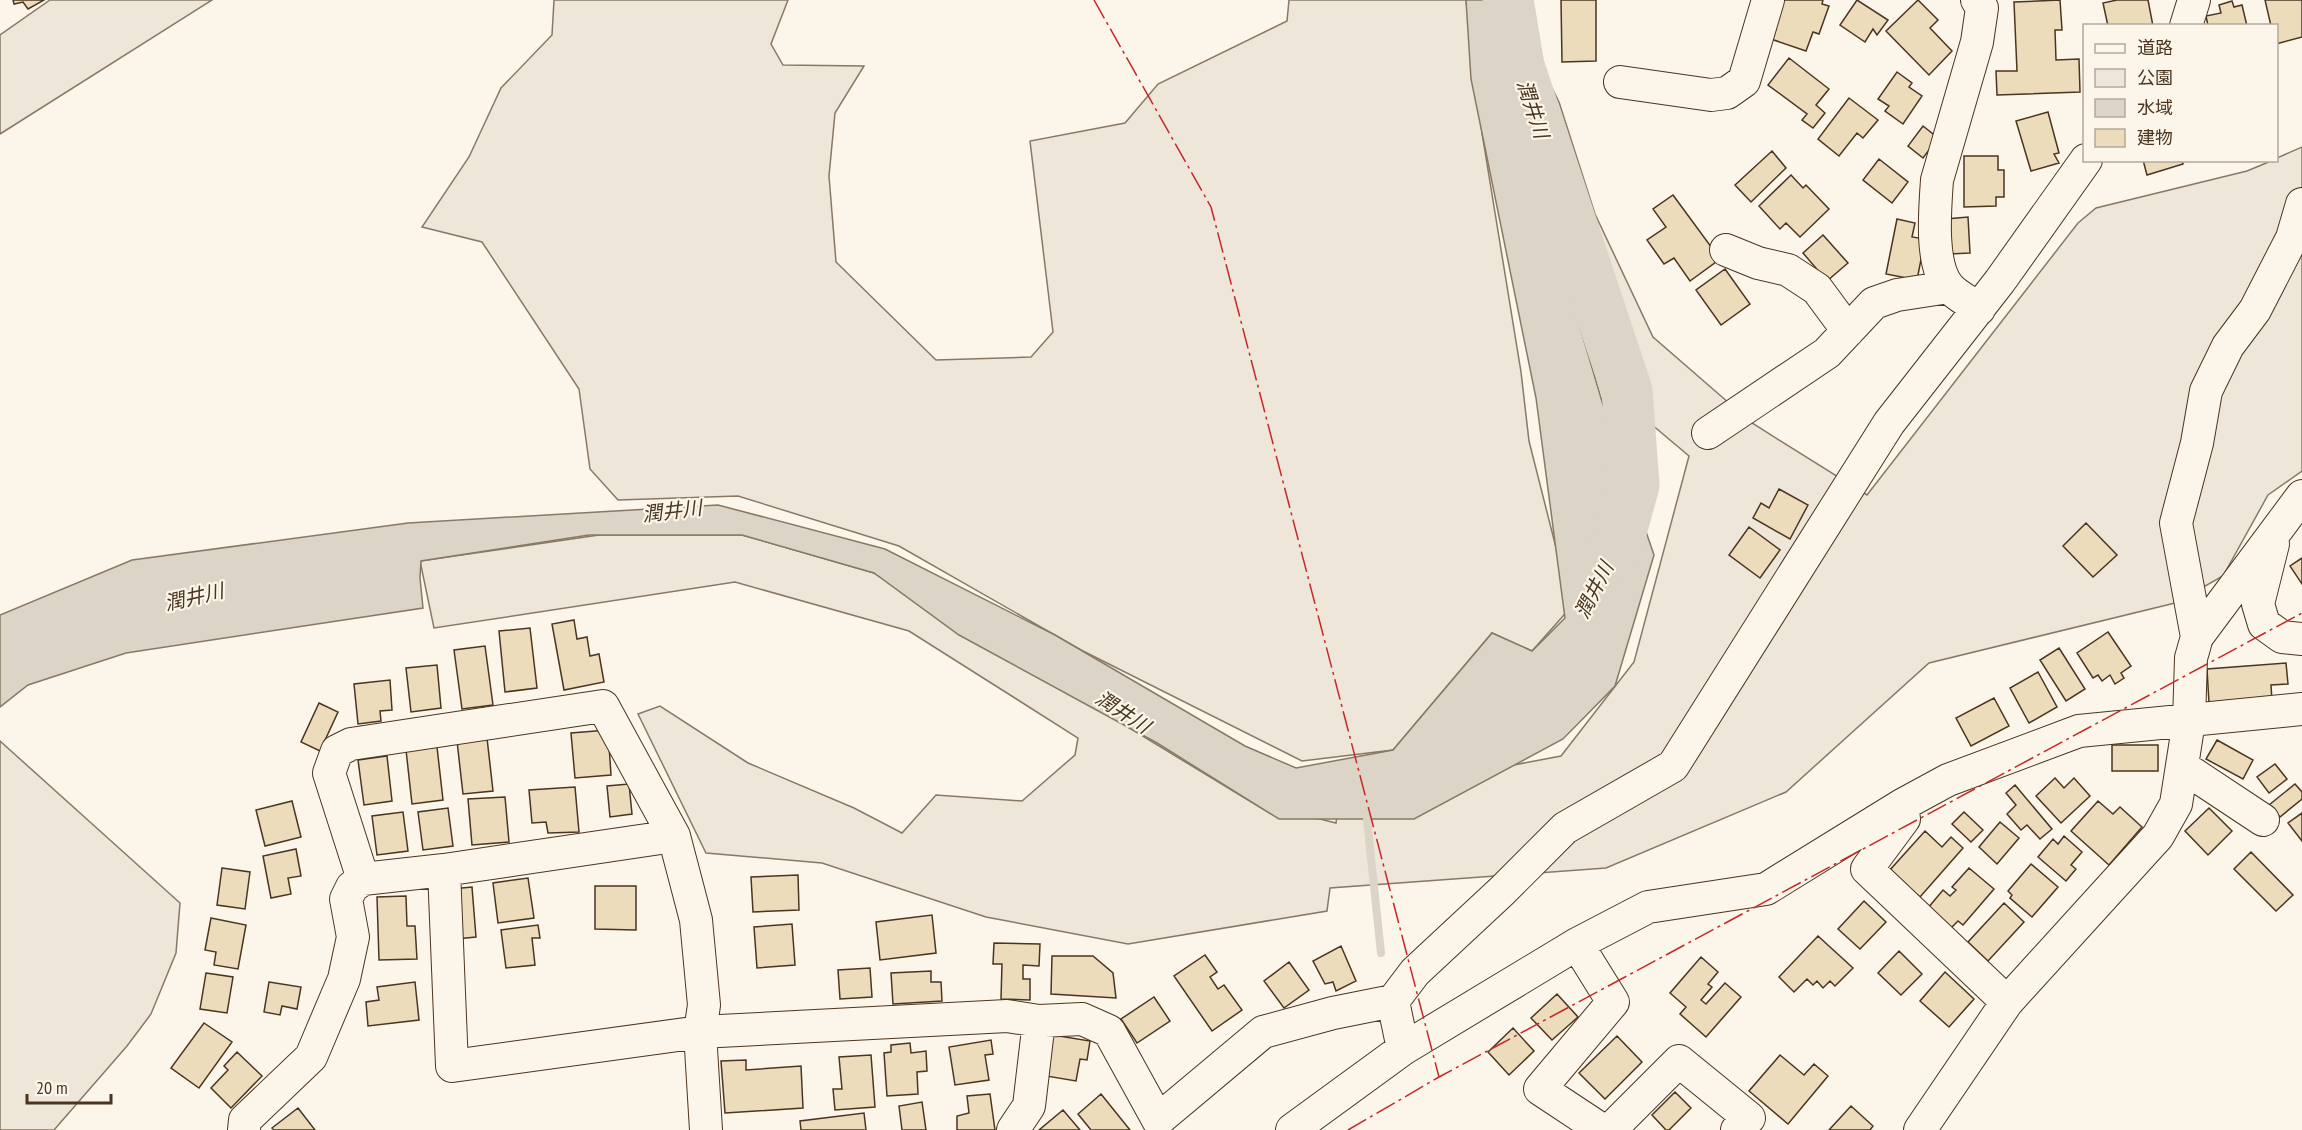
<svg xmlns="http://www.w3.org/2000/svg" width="2302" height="1130" viewBox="0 0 2302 1130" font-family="'PT Sans Narrow','Noto Sans JP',sans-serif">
  <rect width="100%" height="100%" fill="#fbf6e9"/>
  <path fill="#ede6d9" stroke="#887966" stroke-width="1.5" d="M50 0H212L0 134V35Z
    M554 0H788L771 44 783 65 864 66 835 113 829 176 836 262 936 360 1031 357 1053 332 1030 141 1125 123 1158 84 1287 21 1289 0H1466L1482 133 1521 372 1529 441 1571 607 1532 651 1492 633 1393 750 1302 761 1081 650 899 546 738 496 618 500 590 469 579 389 482 242 422 227 469 157 501 88 552 35Z
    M1528 40 1559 102 1595 214 1653 337 1752 423 1867 495 2078 223 2096 208 2247 171 2271 161 2276 160 2277 158 2302 147V471L2268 495 2223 576 2175 603 1929 663 1786 792 1606 868 1330 888 1327 911 1128 944 986 917 822 863 706 853 638 714 660 706 748 763 854 808 902 833 936 795 1022 801 1075 755 1078 738 909 631 735 582 434 628 420 561 599 535H742L874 573 1271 814 1320 819 1336 823 1339 798 1561 756 1634 662 1689 456 1581 365 1491 96Z
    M0 741 180 903 176 953 151 1014 127 1046 54 1130H0Z"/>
  <path fill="#dcd4c6" stroke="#887966" stroke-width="1.5" d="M1466 0H1507L1503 66 1606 415 1654 555 1615 686 1563 739 1414 819H1279L1157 743 959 635 874 573 742 535H589L421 561 420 578 423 608 126 653 28 685 0 707V615L132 560 408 523 718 505 885 549 1055 635 1245 746 1296 768 1393 750 1492 633 1532 651 1565 618 1536 398 1471 79Z"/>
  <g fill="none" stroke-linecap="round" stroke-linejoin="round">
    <path stroke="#dcd4c6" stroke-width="8" d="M1366 810 1381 953"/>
    <path stroke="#dcd4c6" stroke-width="51" d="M1508 0 1519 66 1627 391 1634 485 1618 543 1610 558"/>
  </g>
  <path fill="#ecdcbc" stroke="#4a3520" stroke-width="1.5" d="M13 0H44L28 9 23 2 14 4Z
    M1561 0H1596V61L1562 62Z
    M1780 0H1823L1822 4 1829 6 1819 34 1813 32 1806 51 1768 38Z
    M1857 0 1888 20 1877 35 1873 29 1865 42 1840 25Z
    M1918 0 1938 20 1930 28 1952 51 1929 75 1886 31Z
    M2060 0 2062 30H2055L2056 60 2079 59 2080 92 1997 95 1996 71H2017L2014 2Z
    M2117 0H2148L2153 26H2108L2103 3Z
    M2265 0H2302V37L2276 44V26H2271Z
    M2232 1 2234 7 2242 5 2247 26H2208L2206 16 2221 13 2219 5Z
    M1789 58 1829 89 1816 105 1825 113 1813 128 1802 120 1807 114 1768 85Z
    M1897 72 1912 83 1909 87 1922 96 1903 124 1885 111 1889 106 1878 99Z
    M1849 98 1878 120 1863 138 1857 133 1839 156 1818 139Z
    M2048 112 2059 153 2054 154 2059 163 2031 171 2016 121Z
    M1923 126 1938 138 1923 158 1908 146Z
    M1772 151 1786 168 1751 202 1735 185Z
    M1964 156H1998V170H2004V197H1996V206L1964 207Z
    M1879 159 1908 182 1892 203 1863 180Z
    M2143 160H2182L2183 164 2147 175Z
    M1791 175 1803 188 1806 185 1829 209 1800 237 1786 223 1780 229 1759 206Z
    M1673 195 1720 259 1690 281 1674 258 1664 264 1647 240 1666 227 1653 209Z
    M1968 217 1970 253 1949 254 1946 219Z
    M1897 219 1915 223 1912 237 1925 239 1917 280 1886 274Z
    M1823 235 1848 263 1827 281 1803 253Z
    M1725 269 1750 304 1721 325 1696 290Z
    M1779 489 1808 505 1790 539 1753 518 1761 503 1769 508Z
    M2086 523 2117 555 2093 577 2063 546Z
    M1749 527 1780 550 1760 578 1729 555Z
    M2302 558V584L2290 566Z
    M574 620 577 639 587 637 590 656 599 654 604 682 564 690 552 624Z
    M530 628 537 688 505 692 499 631Z
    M2108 632 2131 666 2121 673 2124 678 2115 684 2110 675 2102 681 2098 675 2093 678 2077 653Z
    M485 646 493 705 462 709 454 650Z
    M2059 648 2085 689 2066 701 2040 660Z
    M2286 663 2288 684 2271 685 2272 702 2209 703 2207 669Z
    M437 665 441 708 411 712 406 668Z
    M2038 672 2057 707 2029 723 2010 688Z
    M390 680 392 710 380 711 381 721 358 724 354 684Z
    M1994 698 2009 726 1971 746 1956 718Z
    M319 703 338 712 320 751 301 742Z
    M608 730 611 775 575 778 571 733Z
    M487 738 493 791 463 794 457 741Z
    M2217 740 2253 760 2243 779 2206 759Z
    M2112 745H2158V771H2112Z
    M437 747 443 800 412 804 406 750Z
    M387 756 392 801 364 805 358 760Z
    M2275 764 2287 779 2269 793 2257 777Z
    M2055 778 2064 788 2074 778 2090 796 2061 823 2036 796Z
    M629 784 632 814 610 817 607 786Z
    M2295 784 2302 792V799L2280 817 2269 805Z
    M2015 785 2052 829 2040 839 2027 825 2021 830 2007 814 2016 805 2006 793Z
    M575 787 579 832 548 833 546 822 532 823 529 790Z
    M505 797 509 842 472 845 468 799Z
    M292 801 301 837 265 846 256 810Z
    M2098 801 2113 814 2120 807 2142 827 2109 865 2071 831Z
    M448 808 453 846 423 850 418 812Z
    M2209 808 2232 831 2208 855 2185 831Z
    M403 812 408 851 377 855 372 816Z
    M1964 812 1983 830 1971 842 1952 824Z
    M2302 813V841L2288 823Z
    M2000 822 2019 838 1997 864 1979 847Z
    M1925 831 1942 847 1951 837 1963 848 1920 897 1889 871Z
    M2064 836 2082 852 2071 865 2076 869 2066 881 2038 857 2053 839 2058 844Z
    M296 849 301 876 288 878 291 894 271 898 263 856Z
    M2251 852 2293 895 2276 911 2234 869Z
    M2031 864 2058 887 2032 917 2010 898 2012 895 2008 891Z
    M222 868 250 872 245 909 217 905Z
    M1969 868 1994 889 1963 925 1958 921 1951 928 1928 908 1943 890 1950 896 1956 890 1952 887Z
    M798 875 799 910 753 912 751 877Z
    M528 878 534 918 498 923 493 883Z
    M595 886H636V930L595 929Z
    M472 887 476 937 456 939 451 889Z
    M406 896 407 926H415L417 959 379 960 377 897Z
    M1864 901 1886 922 1860 949 1838 929Z
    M2004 903 2024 922 1988 961 1968 942Z
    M932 915 936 953 880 960 876 922Z
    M211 918 246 925 238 969 214 965 216 952 205 950Z
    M792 924 795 965 757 968 754 927Z
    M538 925 540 938H532L535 965 506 968 501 930Z
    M1818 936 1853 968 1835 986 1830 981 1823 988 1817 981 1813 985 1807 979 1794 992 1779 977Z
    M994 943 1040 944 1039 966 1023 965V979H1030V1000L1001 999 1002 964H993Z
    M1341 946 1356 981 1336 991 1333 982 1325 984 1313 961Z
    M1899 951 1922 974 1901 995 1878 973Z
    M1205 955 1217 972 1210 977 1218 989 1224 985 1242 1010 1212 1031 1174 976Z
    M1052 956H1093L1113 973 1116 998 1051 994Z
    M1701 957 1718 972 1708 984 1712 987 1701 1000 1706 1004 1725 983 1741 997 1706 1037 1680 1014 1686 1007 1670 993Z
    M1289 962 1309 990 1284 1008 1264 981Z
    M870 968 872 997 840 999 838 970Z
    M931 971V982H941L942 1001 893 1004 891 973Z
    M1945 972 1974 999 1949 1027 1920 1001Z
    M206 973 233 977 227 1013 200 1009Z
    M269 982 301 987 297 1009 282 1006 280 1015 264 1012Z
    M415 982 419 1020 368 1026 366 1002 379 1000 377 987Z
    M1557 994 1578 1017 1552 1040 1531 1018Z
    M1154 997 1170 1021 1137 1043 1121 1019Z
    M204 1023 232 1042 199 1088 171 1068Z
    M1513 1028 1534 1051 1509 1075 1488 1052Z
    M1053 1035 1090 1041 1087 1060 1080 1059 1076 1081 1046 1076Z
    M1617 1036 1642 1062 1605 1099 1579 1073Z
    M991 1040 993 1054 985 1055 989 1080 955 1085 949 1047Z
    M910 1043 911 1053 926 1051 927 1071 917 1072 918 1094 887 1096 884 1053 891 1052V1045Z
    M237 1052 262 1076 231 1108 211 1088 228 1070 224 1066Z
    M871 1055 875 1107 835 1110 833 1089H842L839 1057Z
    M1780 1055 1804 1075 1814 1064 1828 1076 1788 1124 1749 1091Z
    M746 1060V1070L801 1066 803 1108 725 1113 721 1061Z
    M1675 1092 1691 1108 1669 1130H1666L1652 1115Z
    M990 1094 995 1130H957V1116L969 1113 967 1096Z
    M1101 1094 1130 1130H1091L1078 1114Z
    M922 1102 926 1130H902L899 1106Z
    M1851 1106 1873 1126 1870 1130H1829Z
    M298 1108 315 1130H274L272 1128Z
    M1063 1110 1080 1130H1039Z
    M864 1113 866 1130H801L800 1121Z"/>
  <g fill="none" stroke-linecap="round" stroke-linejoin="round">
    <g stroke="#4a3520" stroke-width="34">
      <path id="minor" d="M1977 0 1982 8 1977 42 1937 180C1935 209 1930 263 1948 286 1955 295 1970 302 1979 309
        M2186 26 2194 0
        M1620 82 1711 95 1727 93 1744 81 1768 0
        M1726 250 1758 263 1788 270 1817 289 1848 331
        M1708 433 1827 353 1874 303 1897 295 1949 287
        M2273 544 2258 604 2264 624 2282 637 2302 639
        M2197 637 2176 523 2197 443 2206 391 2228 346 2255 310 2292 238 2302 204
        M2183 767 2263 820
        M1902 805 1904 819 1867 869 2007 1002
        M674 836 444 870 363 879 329 773 337 751 351 744 603 706 674 836 696 920 704 1005 700 1032 706 1130
        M444 870 452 1066 700 1032 1007 1016 1039 1021 1082 1019 1109 1031 1158 1120 1263 1032 1333 1013 1393 1001
        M1577 944 1613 1002 1540 1089 1602 1130
        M1403 1049 1393 1001 1415 972 1502 891 1565 828 1673 766 1889 423 2000 281 2086 160
        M244 1130 245 1120 311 1057 344 979 353 937 346 899 352 887 363 879
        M1013 1130 1029 1106 1039 1021
        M1292 1130 1403 1049 1577 944 1648 907 1766 889 1902 805 1948 780 2079 731 2302 709
        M1610 1130 1679 1061 1749 1118 1737 1130
        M1920 1130 2007 1002 2158 836 2176 804 2189 721 2191 658 2197 637 2302 496"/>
    </g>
    <use href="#minor" stroke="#fbf6e9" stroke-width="32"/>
    <path stroke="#c62828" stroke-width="1.5" stroke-dasharray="21 4.5 3 4.5" stroke-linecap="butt" d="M1094 0 1211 207 1439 1077
      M1348 1130 1439 1077 2302 613"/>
  </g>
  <g text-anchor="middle" stroke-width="4.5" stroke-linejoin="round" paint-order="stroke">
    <g font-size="20" font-style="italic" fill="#4a3520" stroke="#fbf6e9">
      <text transform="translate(1533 109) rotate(72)" y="7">潤井川</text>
      <text transform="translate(672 511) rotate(-7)" y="7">潤井川</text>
      <text transform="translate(1594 590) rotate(-63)" y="7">潤井川</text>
      <text transform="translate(194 597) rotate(-13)" y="7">潤井川</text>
      <text transform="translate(1123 712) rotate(33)" y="7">潤井川</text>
    </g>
  </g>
  <rect x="2083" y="24" width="195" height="138" fill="#fbf6e9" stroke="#b4a999" stroke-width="1.5"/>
  <rect x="2095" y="44" width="30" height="9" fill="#fbf6e9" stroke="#b4a999" stroke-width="1.5"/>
  <text x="2137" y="54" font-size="18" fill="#4a3520">道路</text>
  <rect x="2095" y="69" width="30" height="18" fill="#ede6d9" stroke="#b4a999" stroke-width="1.5"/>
  <text x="2137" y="84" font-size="18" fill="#4a3520">公園</text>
  <rect x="2095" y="99" width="30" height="18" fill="#dcd4c6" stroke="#b4a999" stroke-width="1.5"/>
  <text x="2137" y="114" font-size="18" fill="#4a3520">水域</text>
  <rect x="2095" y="129" width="30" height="18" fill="#ecdcbc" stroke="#b4a999" stroke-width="1.5"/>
  <text x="2137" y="144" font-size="18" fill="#4a3520">建物</text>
  <path d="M27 1094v9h84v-9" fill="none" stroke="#4a3520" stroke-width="3"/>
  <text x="36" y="1094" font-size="18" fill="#4a3520" stroke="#fbf6e9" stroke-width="4.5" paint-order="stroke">20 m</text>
</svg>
